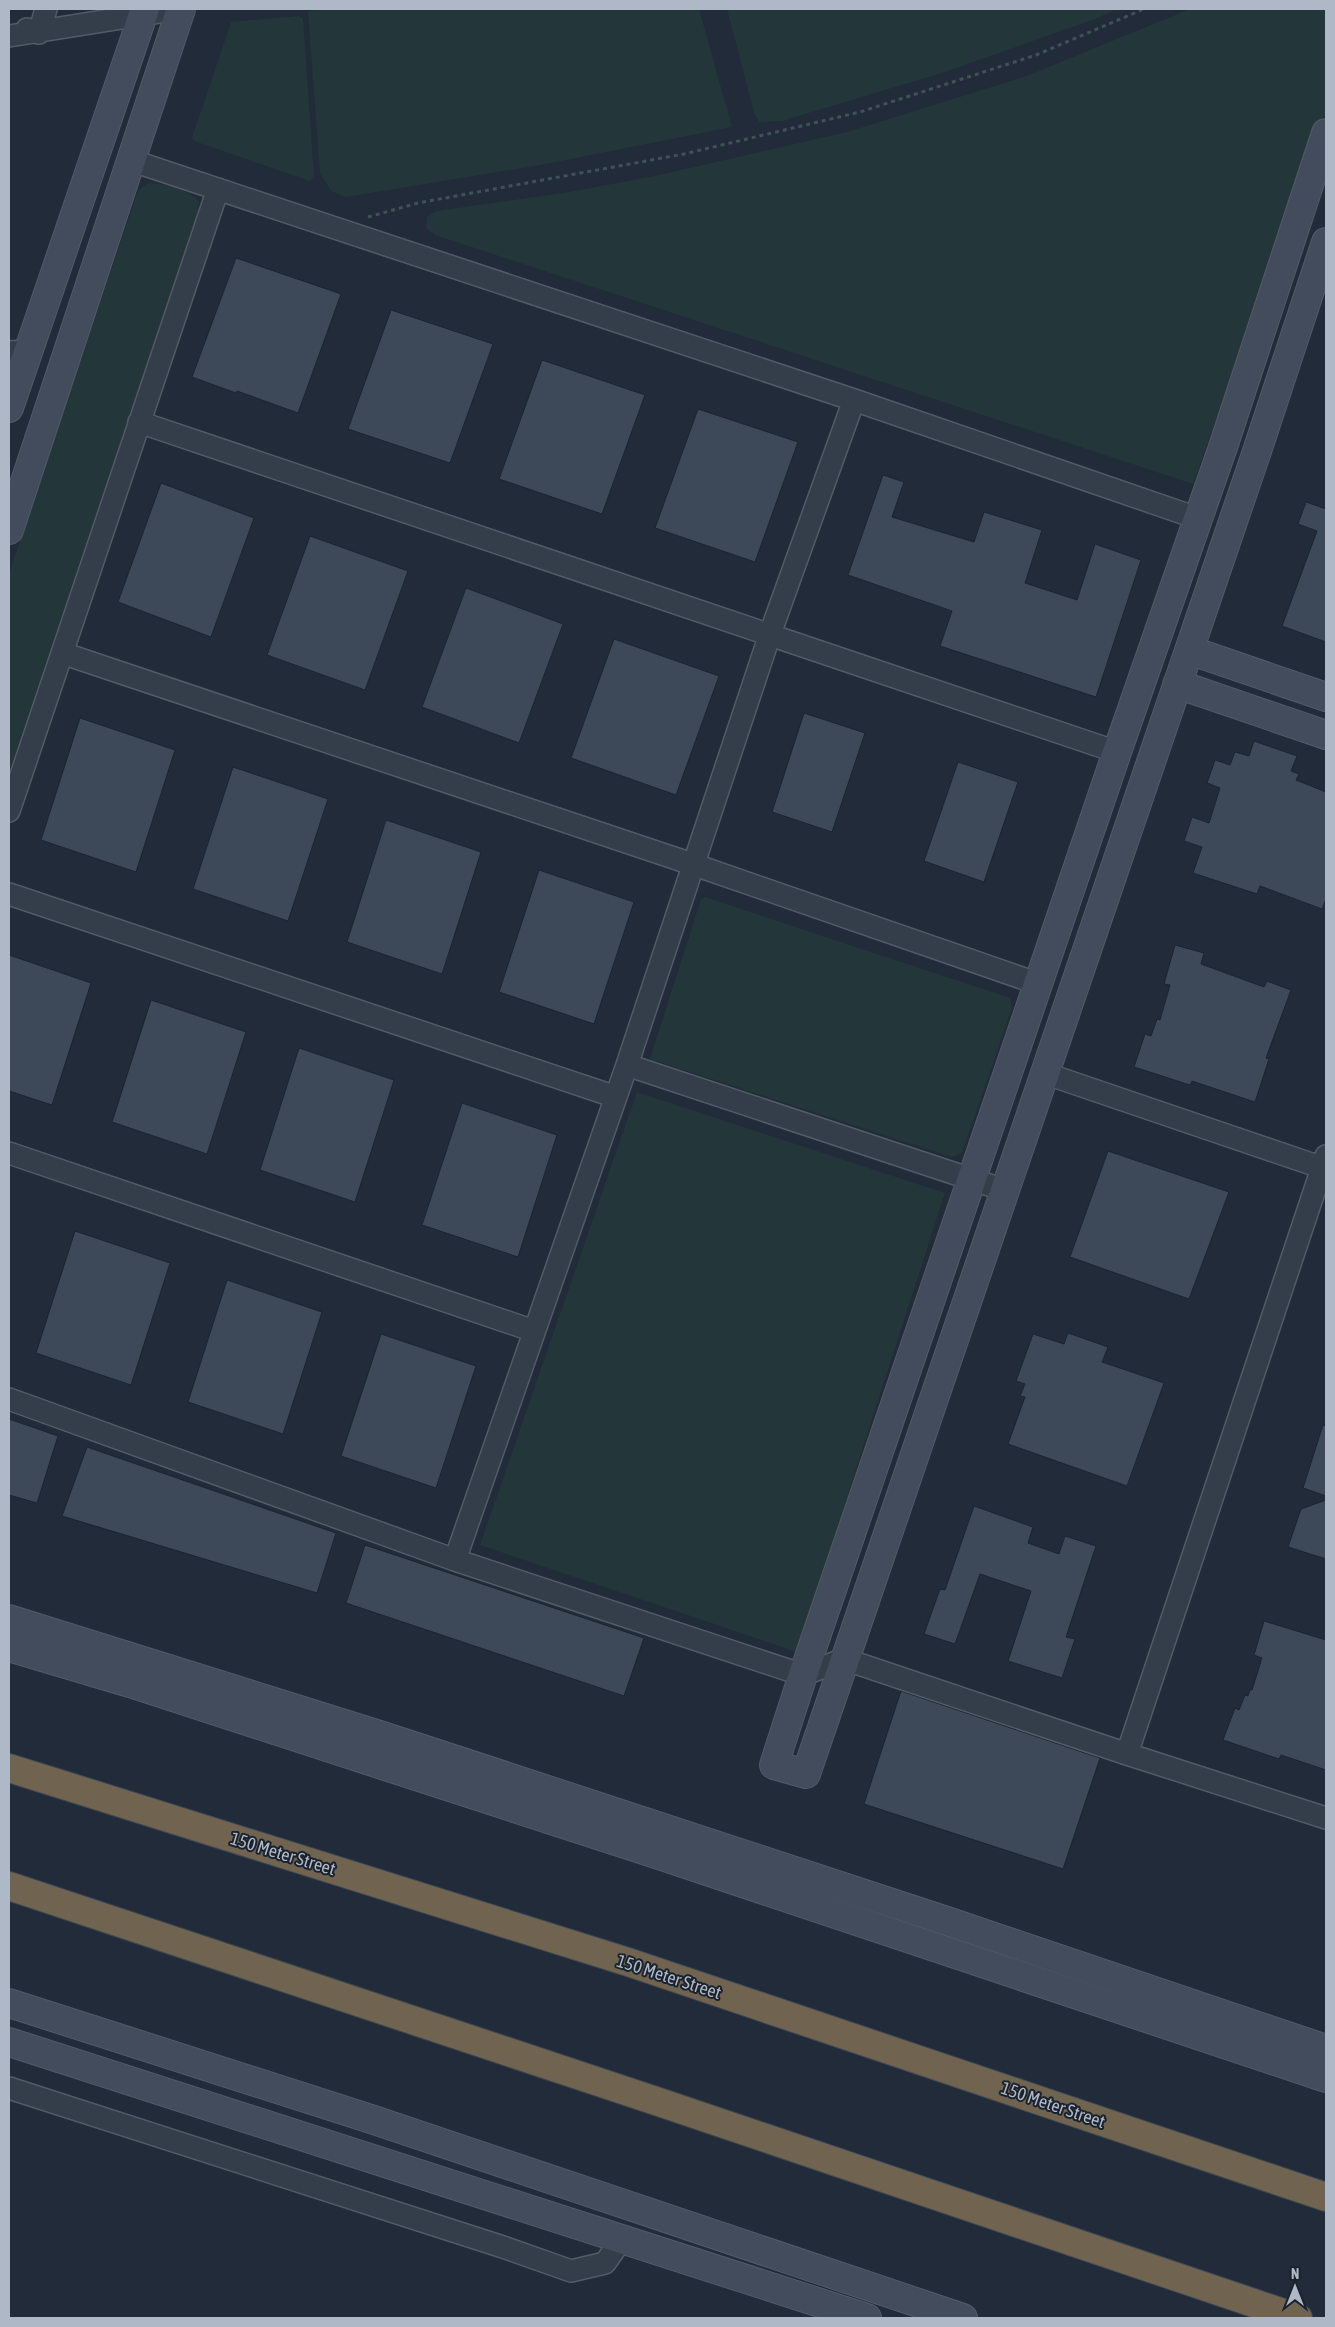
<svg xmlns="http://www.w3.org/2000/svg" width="1335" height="2327" viewBox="0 0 1335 2327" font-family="'Asap Condensed',sans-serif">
  <rect width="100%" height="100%" fill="#212b39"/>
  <path fill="#23373a" d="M328 9H699L732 127 541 165 346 197 331 191 320 173 308 11Z
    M727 9H1117L1095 19 942 73 782 121 759 122 754 112Z
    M1190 9H1326V111L1193 484 435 235 426 228 427 217 437 211 563 193 655 176 847 132 1024 77Z
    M299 16 303 19 314 176 310 181 197 142 192 138 231 22Z
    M148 183C164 184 188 189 199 201L198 212 9 772V574L138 191Z
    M705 897 1010 998 1012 1008 962 1153 952 1157 650 1059 701 899Z
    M637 1092 945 1193 797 1652 480 1545Z"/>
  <path fill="#3d4959" stroke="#1c2430" d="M236 258 341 294 298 413 237 391 236 393 192 377Z
    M391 310 493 344 450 463 348 429Z
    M542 360 645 395 602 514 499 479Z
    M698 409 798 442 755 562 655 528Z
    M883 475 904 482 892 517 974 542 984 512 1042 530 1025 583 1077 600 1095 544 1141 560 1096 697 940 646 952 611 848 575Z
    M161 483 254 518 211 637 118 602Z
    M1306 502 1326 509V642L1282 626 1317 531 1298 524Z
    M310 536 408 571 365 690 267 655Z
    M466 588 563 624 519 743 422 707Z
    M614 639 719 676 676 795 571 758Z
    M804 713 865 733 832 832 772 812Z
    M80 718 175 750 136 872 41 840Z
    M1254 741 1297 756 1291 771 1299 774 1296 780 1326 792V899L1322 909 1260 886 1257 894 1193 873 1202 847 1184 841 1192 817 1209 823 1220 788 1207 783 1215 760 1230 765 1235 752 1249 756Z
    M958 762 1018 782 984 882 924 861Z
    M233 767 328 799 288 921 193 889Z
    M386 820 481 852 442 974 347 942Z
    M539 870 634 902 594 1024 499 992Z
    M1175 945 1204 953 1201 964 1264 987 1267 981 1291 990 1266 1058 1269 1059 1255 1102 1192 1081 1190 1085 1134 1067 1145 1034 1151 1036 1157 1019 1160 1020 1170 985 1164 984Z
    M9 955 91 983 52 1105 9 1091Z
    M151 1000 246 1032 207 1154 112 1122Z
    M299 1048 394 1080 355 1202 260 1170Z
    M462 1103 557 1135 518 1257 422 1225Z
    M1108 1151 1229 1192 1189 1299 1070 1257Z
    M75 1231 170 1263 131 1385 36 1353Z
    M227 1280 322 1312 283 1434 188 1402Z
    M1068 1333 1108 1347 1102 1362 1164 1383 1127 1486 1008 1444 1025 1397 1020 1396 1025 1384 1016 1381 1033 1334 1064 1344Z
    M381 1334 476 1366 436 1488 341 1456Z
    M9 1419 58 1436 37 1503 9 1495Z
    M1323 1425 1326 1426V1496L1303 1488Z
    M87 1447 336 1533 317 1593 62 1516Z
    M1326 1500V1559L1288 1547 1301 1509Z
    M974 1506 1033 1527 1028 1543 1059 1554 1065 1536 1096 1546 1066 1637 1075 1639 1062 1678 1008 1661 1031 1591 980 1574 955 1644 924 1634 940 1589 945 1590Z
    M365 1545 644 1638 624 1696 346 1603Z
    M1264 1621 1326 1640V1770L1281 1755 1279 1759 1223 1740 1235 1708 1239 1710 1245 1695 1248 1696 1250 1690H1252L1262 1658 1254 1655Z
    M901 1691 1100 1758 1063 1869 864 1804Z"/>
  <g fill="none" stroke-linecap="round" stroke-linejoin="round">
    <g stroke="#525b67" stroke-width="24">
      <path id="street" d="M27 29 39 33 46 9
        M9 36 179 9
        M133 161 854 400 1197 518
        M9 352 27 351
        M139 422 1117 752
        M62 653 695 865 1039 984
        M9 811 218 189
        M9 894 616 1097
        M627 1065 1004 1190
        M1044 1073 1326 1169
        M9 1153 534 1331
        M9 1399 455 1560 803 1675 844 1659 1127 1754 1326 1818
        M455 1560 627 1065 770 634 854 400
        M1127 1754 1326 1156
        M9 2088 503 2247 571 2271 605 2263 622 2239"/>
    </g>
    <g stroke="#525b67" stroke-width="30">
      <path id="secondary" d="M1326 133 1223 447 1117 752 803 1675 774 1765 806 1774 1255 457 1326 242
        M9 408 145 9
        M9 530 181 9
        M1189 650 1326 697
        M1177 684 1326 735
        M9 1619 380 1735 950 1922 1326 2049
        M9 1647 130 1683 659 1855 1326 2078
        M9 2003 374 2120 963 2318
        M9 2042 867 2318"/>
    </g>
    <g stroke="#3f4854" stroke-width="30">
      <path id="highway" d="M9 1768 628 1962 1326 2197
        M9 1886 656 2101 1298 2318"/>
    </g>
    <path stroke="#3d5355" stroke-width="3" stroke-dasharray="4 4" stroke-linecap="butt" d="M368 217 418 203 684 154 860 112 1036 55 1144 9"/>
    <use href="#street" stroke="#343d4a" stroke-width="21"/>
    <use href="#secondary" stroke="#424c5d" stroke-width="28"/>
    <use href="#highway" stroke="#706451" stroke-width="28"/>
  </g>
  <g text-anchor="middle" stroke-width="4" stroke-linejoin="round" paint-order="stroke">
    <g font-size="18" fill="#afb8c6" stroke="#1a222e">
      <text transform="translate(283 1854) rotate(17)" y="6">150 Meter Street</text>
      <text transform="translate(669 1977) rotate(18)" y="6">150 Meter Street</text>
      <text transform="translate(1053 2105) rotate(19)" y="6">150 Meter Street</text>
    </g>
  </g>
  <rect width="1335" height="2327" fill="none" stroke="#afb8c6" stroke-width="20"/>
  <g transform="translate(1295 2287)" stroke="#1a222e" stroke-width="4" paint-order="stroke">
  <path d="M0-4L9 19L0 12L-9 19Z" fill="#afb8c6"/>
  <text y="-8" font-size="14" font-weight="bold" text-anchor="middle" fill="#afb8c6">N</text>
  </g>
</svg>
